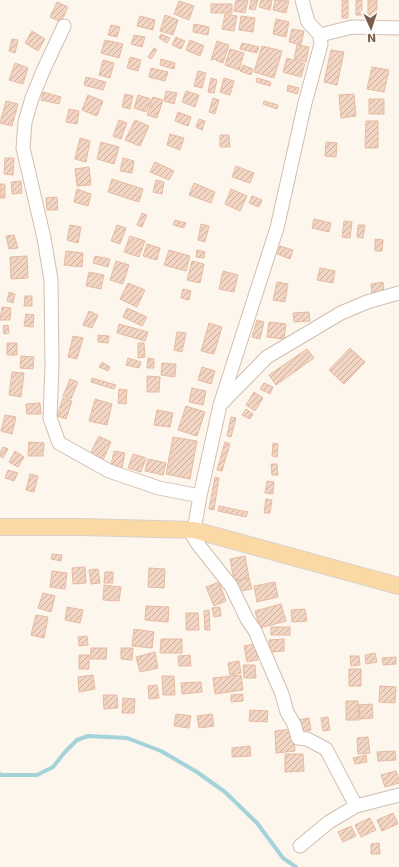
<svg xmlns="http://www.w3.org/2000/svg" width="399" height="867" viewBox="0 0 399 867" font-family="'DejaVu Sans',sans-serif">
  <defs>
    <pattern id="building-hatch" width="6" height="6" patternUnits="userSpaceOnUse"><rect width="6" height="6" fill="#f3d5c3"/><path d="M-1 1l2-2M0 6l6-6M5 7l2-2" fill="none" stroke="#cab0a1"/></pattern>
  </defs>
  <rect width="100%" height="100%" fill="#fdf6ec"/>
  <g fill="none" stroke-linecap="round" stroke-linejoin="round">
    <path stroke="#a5d3da" stroke-width="4" d="M0 774 1 775H37L53 767 65 752 77 740 88 736 127 738 161 751 197 772 225 792 257 823 283 858 296 867"/>
  </g>
  <path fill="url(#building-hatch)" stroke="#e6bba3" d="M236 0H248L245 13 234 11Z
    M251 0H258L255 10 249 9Z
    M261 0H272L270 10 259 7Z
    M275 0 289 1 286 13 273 10Z
    M342 0H348V18H342Z
    M356 0H362V15H356Z
    M368 0H377V16H368Z
    M179 1 194 6 189 20 174 14Z
    M57 2 68 7 61 22 50 17Z
    M211 4H232V13H211Z
    M225 14 237 16 234 31 222 29Z
    M165 15 178 20 173 35 160 31Z
    M140 16 155 20 153 30 137 26Z
    M241 16 255 18 253 32 239 30Z
    M276 19 289 22 286 37 273 34Z
    M194 24 209 27 208 35 193 32Z
    M111 25 120 27 117 37 108 35Z
    M292 29 304 31 301 45 289 42Z
    M32 31 45 39 38 51 25 43Z
    M161 34 170 38 167 43 159 38Z
    M134 35 145 37 142 47 131 44Z
    M176 37 185 41 181 49 172 45Z
    M12 39 18 40 15 53 9 51Z
    M105 40 123 44 119 58 101 53Z
    M190 40 204 46 200 56 186 50Z
    M217 41 229 45 223 63 217 61 215 59 211 60Z
    M242 43 259 47 257 53 240 49Z
    M297 45 309 47 306 62 294 59Z
    M262 46 282 51 274 78 254 72Z
    M154 48 157 50 151 59 148 57Z
    M230 49 244 53 239 70 225 65Z
    M331 50 344 52 337 85 324 82Z
    M130 57 141 60 138 71 127 68Z
    M287 58 305 64 301 77 283 72Z
    M161 59 175 63 174 69 160 65Z
    M103 60 114 63 110 78 99 75Z
    M15 63 28 68 23 84 9 80Z
    M243 65 253 69 251 75 240 71Z
    M372 67 389 70 384 92 367 89Z
    M151 68 168 72 165 81 149 77Z
    M198 71 206 73 202 88 194 86Z
    M86 77 106 82 103 90 84 85Z
    M211 78 217 80 214 93 208 92Z
    M224 78 234 81 230 95 220 92Z
    M257 78 271 82 270 86 256 82Z
    M288 85 299 88 297 94 287 91Z
    M166 91 177 93 174 104 164 101Z
    M186 91 199 95 195 107 182 102Z
    M43 92 61 97 59 104 41 100Z
    M125 94 133 96 130 109 122 107Z
    M354 94 356 116 341 118 339 95Z
    M88 95 103 101 97 116 82 110Z
    M138 95 151 99 146 112 134 108Z
    M153 97 163 100 157 118 147 115Z
    M213 98 219 100 215 114 209 112Z
    M369 99H384V114H369Z
    M6 101 18 104 12 126 0 123Z
    M264 101 278 105 277 109 263 104Z
    M69 109 79 111 77 124 66 122Z
    M178 112 191 117 188 126 175 121Z
    M199 119 205 121 202 130 196 127Z
    M119 120 127 123 121 139 113 136Z
    M135 120 149 126 140 146 125 140Z
    M366 121H378V148H365Z
    M170 134 184 138 180 150 167 145Z
    M220 135H229L230 147H220Z
    M80 138 90 141 86 162 75 159Z
    M101 142 119 147 114 164 97 159Z
    M326 142 337 143 336 157 325 156Z
    M5 158H14L13 175 4 174Z
    M123 158 134 161 132 173 120 171Z
    M155 162 174 171 169 180 150 172Z
    M236 166 254 173 250 183 232 177Z
    M89 167 91 185 77 186 75 169Z
    M112 179 143 189 139 202 108 192Z
    M156 180 164 182 162 194 153 192Z
    M21 181 22 193 12 194 11 182Z
    M194 183 215 192 211 203 189 195Z
    M0 184H5V198H0Z
    M77 189 91 194 88 206 74 202Z
    M231 189 247 196 240 211 225 204Z
    M252 196 262 200 259 207 249 203Z
    M57 197 58 210H47L46 198Z
    M142 213 147 215 142 227 137 225Z
    M314 219 331 223 329 232 312 228Z
    M175 220 186 223 184 228 173 225Z
    M344 221 352 222 350 238 342 237Z
    M201 224 209 226 205 242 198 240Z
    M70 225 81 227 78 243 67 240Z
    M117 225 126 228 120 244 111 241Z
    M358 225H365L363 238 357 237Z
    M14 235 18 248 9 249 6 236Z
    M130 236 145 241 139 257 124 252Z
    M375 239 383 240 382 251H375Z
    M147 244 160 248 157 260 143 256Z
    M280 246 293 250 290 259 277 254Z
    M169 250 190 256 186 271 164 265Z
    M197 250 205 252 204 258 196 257Z
    M66 251 83 253 82 267 64 265Z
    M27 256 28 278 11 279 10 257Z
    M95 256 110 259 108 267 93 263Z
    M116 261 129 265 123 284 110 280Z
    M192 261 204 264 200 283 187 280Z
    M320 268 335 271 333 283 317 280Z
    M223 271 238 275 234 292 219 289Z
    M89 272 104 275 101 289 86 286Z
    M277 282 288 284 285 302 273 300Z
    M383 282 384 293 372 295 371 284Z
    M128 283 145 290 137 307 120 299Z
    M183 289 191 291 189 300 181 298Z
    M9 292 15 294 13 303 7 301Z
    M25 296H32V306H24Z
    M2 307 11 308 10 320H0Z
    M127 308 147 317 142 326 123 317Z
    M89 311 98 315 92 328 83 325Z
    M309 312 310 321 294 322 293 313Z
    M26 314 34 315 33 327 24 326Z
    M257 320 264 322 260 339 252 337Z
    M269 322 286 324 284 339 267 337Z
    M209 323 222 327 214 354 201 351Z
    M119 324 148 332 145 341 117 333Z
    M8 325 9 333 4 334 3 326Z
    M177 332 186 333 182 352 174 350Z
    M98 335 109 336 108 343 98 342Z
    M73 336 83 338 77 359 68 357Z
    M7 343H17V355H7Z
    M138 343H144L145 357 138 358Z
    M350 348 365 362 344 384 329 370Z
    M307 349 314 358 276 385 269 375Z
    M21 356 34 357 33 369 20 368Z
    M128 358 141 362 139 368 126 365Z
    M148 358 154 359V368H147Z
    M102 362 110 367 108 371 99 367Z
    M162 363 176 364 175 377 161 375Z
    M202 367 215 371 211 384 198 380Z
    M12 372 24 373 21 397 9 395Z
    M147 376 160 377 159 392H147Z
    M92 378 116 385 114 389 91 382Z
    M70 379 78 382 71 399 63 396Z
    M264 383 273 387 270 394 260 389Z
    M192 388 206 391 203 405 189 402Z
    M119 389 127 390 126 404 118 403Z
    M254 392 263 398 255 411 246 405Z
    M63 398 72 401 66 419 57 416Z
    M95 399 112 404 107 425 89 421Z
    M40 403 41 414H27L26 404Z
    M186 406 205 412 197 436 178 430Z
    M246 409 253 414 250 419 242 415Z
    M157 410 173 413 170 427 154 425Z
    M5 415 16 417 12 434 1 431Z
    M231 417 236 418 231 437 227 436Z
    M99 436 111 442 103 460 90 454Z
    M173 437 197 441 190 479 166 474Z
    M29 442 44 443 43 456H28Z
    M225 442 230 444 222 471 217 470Z
    M273 443 278 444 277 457 272 456Z
    M3 447 8 449 3 458 0 456V453Z
    M15 451 24 457 18 467 9 462Z
    M114 451 125 453 122 468 111 465Z
    M133 454 146 458 141 472 128 468Z
    M148 459 166 463 163 475 145 471Z
    M271 464H277L278 475H272Z
    M8 470 18 473 14 481 5 478Z
    M30 474 38 476 34 492 26 490Z
    M215 477 219 478 214 510 209 509Z
    M267 481 274 482 273 494 265 493Z
    M266 499 272 500 270 513H264Z
    M219 506 248 512 246 517 218 511Z
    M52 554 62 555 61 561 51 559Z
    M245 556 249 578 234 581 230 559Z
    M85 567 86 583 73 584 72 568Z
    M149 568 165 569 164 588 148 587Z
    M98 569 100 583 91 584 89 570Z
    M52 571 67 573 65 589 50 587Z
    M105 572H113V583H104Z
    M249 578 252 589 236 592 234 581Z
    M219 582 226 601 214 606 206 587Z
    M275 582 278 597 257 602 254 586Z
    M104 585 121 587 119 601 103 600Z
    M43 593 55 596 51 612 38 608Z
    M281 604 286 621 260 628 255 611Z
    M146 606 169 607 168 622 145 620Z
    M67 607 83 610 80 623 65 620Z
    M220 607 221 616 214 617 212 608Z
    M305 609 307 621 292 622 291 610Z
    M209 610 210 630H205L204 611Z
    M186 613H198L199 630H186Z
    M36 615 48 617 44 638 31 635Z
    M271 627H290V635H271Z
    M134 629 154 632 152 648 132 646Z
    M87 636 88 645 79 646 78 637Z
    M161 639H182V653H160Z
    M284 639V651L270 652 269 640Z
    M255 644 258 660 247 662 244 646Z
    M91 648H107L106 659H90Z
    M121 648H133L132 660 121 659Z
    M155 652 158 668 140 672 136 657Z
    M375 653 377 662 366 664 365 655Z
    M79 655H89V669H79Z
    M190 655 191 666H179L178 656Z
    M350 656H359L360 665 351 666Z
    M396 657V664L383 665 382 658Z
    M239 661 241 673 230 675 228 663Z
    M243 665H255L256 678H244Z
    M349 669H361V686H349Z
    M93 675 95 689 79 692 78 677Z
    M241 675 243 690 215 694 213 678Z
    M162 676H174L175 695H163Z
    M201 682 202 692 182 694 181 683Z
    M157 685 159 698 149 699 148 686Z
    M380 686 396 687 395 703 379 702Z
    M243 694V701L231 702V695Z
    M103 695H117L118 708 104 709Z
    M123 698 135 699 134 713H122Z
    M346 701H358L359 720H346Z
    M372 704 373 718 360 719 359 705Z
    M250 710 268 711 267 722 249 721Z
    M176 714 191 716 189 728 174 726Z
    M212 714 214 726 199 728 197 716Z
    M328 717 330 730 323 731 321 718Z
    M309 718 311 730 299 732 297 720Z
    M293 729 295 751 276 753 275 731Z
    M368 737 370 753 358 754 357 738Z
    M250 746 251 756 232 757V748Z
    M395 751 396 760 378 761 377 752Z
    M285 754H303L304 771 285 772Z
    M366 755 367 762 355 764 353 758Z
    M396 771 399 779V783L385 787 381 775Z
    M393 813 398 824 382 831 377 820Z
    M370 818 376 830 361 837 355 825Z
    M351 826 356 836 343 842 338 832Z
    M379 843 380 854H371V844Z"/>
  <g fill="none" stroke-linecap="round" stroke-linejoin="round">
    <g stroke="#d1beb0" stroke-width="15">
      <path id="minor" d="M64 26 43 71 32 98 25 122 23 148 44 238 51 280 52 365 50 418 59 443 109 471 159 488 200 496
        M320 35 352 27 399 28
        M221 402 277 228 305 103 321 44 320 35 308 22 302 0
        M356 806 326 749 307 739 298 738 294 724 287 712 282 694 255 631 247 619 231 586 197 543 193 536 200 496 220 405 267 357 341 313 367 302 399 293
        M300 846 329 822 356 806 399 795"/>
    </g>
    <g stroke="#dad1cd" stroke-width="18">
      <path id="major" d="M0 527H82L194 530 399 586"/>
    </g>
    <use href="#minor" stroke="#fff" stroke-width="13"/>
    <use href="#major" stroke="#fbd9a5" stroke-width="16"/>
  </g>
  <g transform="translate(371 28) rotate(177)" stroke="#fffaf3" stroke-width="3" paint-order="stroke">
  <path d="M0-3L7 15L0 10L-7 15Z" fill="#7a5c4d"/>
  <text y="-6" font-size="11" font-weight="bold" text-anchor="middle" fill="#7a5c4d">N</text>
  </g>
</svg>
